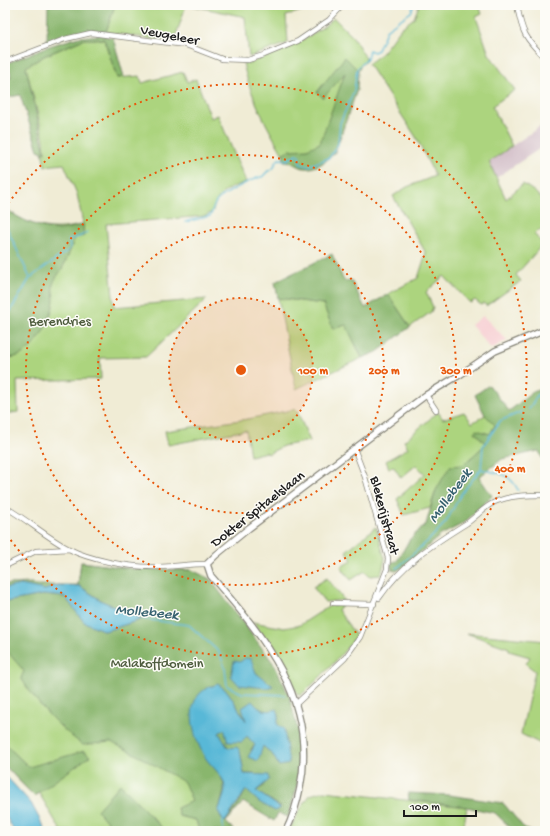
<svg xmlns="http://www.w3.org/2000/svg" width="550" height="836" viewBox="0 0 550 836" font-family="'Gochi Hand',sans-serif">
  <rect width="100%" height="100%" fill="#fdfcf7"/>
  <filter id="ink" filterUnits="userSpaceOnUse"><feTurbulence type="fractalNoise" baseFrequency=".025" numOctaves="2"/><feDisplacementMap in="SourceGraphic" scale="8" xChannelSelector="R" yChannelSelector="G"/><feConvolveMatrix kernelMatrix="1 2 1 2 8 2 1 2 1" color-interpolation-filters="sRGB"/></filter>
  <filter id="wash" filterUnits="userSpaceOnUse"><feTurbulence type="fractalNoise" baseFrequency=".012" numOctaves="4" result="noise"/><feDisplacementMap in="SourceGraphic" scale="16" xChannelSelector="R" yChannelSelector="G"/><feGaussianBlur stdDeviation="0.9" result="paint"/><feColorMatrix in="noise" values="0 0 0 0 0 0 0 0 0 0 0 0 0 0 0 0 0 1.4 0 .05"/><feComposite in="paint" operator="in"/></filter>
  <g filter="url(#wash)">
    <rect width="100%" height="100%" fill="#f0ecd5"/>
    <path fill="#f7cfd3" d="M483 316 507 340 491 349 471 325Z"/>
    <path fill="#d2bdc7" d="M545 123V145L496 178 489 162Z"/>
    <path fill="#acd47e" stroke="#64784d" d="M115 5H186L174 42 106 32Z
      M189 5H319L286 16 288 43 249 57 245 17Z
      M419 5H479L482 14 476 17 489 54 515 90 492 106 512 146 489 162 506 199 523 184 535 192 545 203V231L539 230 534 234 543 244 516 275 521 281 486 306 484 303 481 305 475 300 470 303 444 276 426 292 433 307 431 312 410 327 388 294 418 278 426 253 393 196 407 187 435 176 416 137 368 64 381 54 401 28 414 18Z
      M334 18 353 37 367 60 361 65 357 74 338 137 285 158C268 129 250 96 243 63H250C279 51 310 40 334 18Z
      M84 39H104L117 78 140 76 142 83 183 72 187 82 196 79 211 118 218 115 246 182C230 188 217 192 213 211L206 216 106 224 114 307 207 299 146 357 100 358 101 379 17 381 18 412 5 414V208C29 227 54 233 83 224L77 194 64 164 45 166 42 151 45 152 44 140 26 67 44 56Z
      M278 298 323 304 333 329 346 324 362 358 296 389Z
      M296 409 310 441 283 446 268 454 266 452 250 456 246 430 168 445 165 431 248 419Z
      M438 412 443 419 464 412 472 423 485 415 495 425 490 434 475 432 486 444 436 490 430 508 404 515 397 499 425 474 416 465 401 478 394 467 389 468 386 461 408 448 404 441Z
      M376 527 385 559 381 575 370 576 365 571 351 580 341 567 352 560 346 551Z
      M81 562 134 569 192 570 241 618 289 695 297 786 288 817 251 789 226 822 235 831 177 808 179 816 196 820 199 831H165L120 784 104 831H61L39 793 34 796 5 766V588L45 590 58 585H78Z
      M327 578 344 600 325 602 313 587Z
      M331 605H342L338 610 356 636C340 658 321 677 301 695H298L281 661 253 622 284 628 300 625Z
      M466 633 545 641V746L521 734 535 671 526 664 530 657 509 651V648Z
      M324 791 467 807 463 831H289L299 811 310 795Z"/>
    <path fill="#89b66d" stroke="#526944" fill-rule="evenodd" d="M48 5H115L106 32 90 30 47 42Z
      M101 35 113 38 124 77 117 78 104 39H84L44 56 26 67 45 153 38 150 20 95 5 98V80L11 77 10 71 5 72V64L49 46 79 37Z
      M345 57 358 70 357 90 335 152C327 162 311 173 298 166 292 164 291 161 284 161L283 153 289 150 307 149 320 143 345 73 323 98 317 92Z
      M5 208C20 220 39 228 59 230 66 230 76 226 83 224L84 236 75 238C71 248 67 260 62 269 59 274 54 279 53 285 52 290 54 295 54 300 52 322 30 363 5 357V273L6 271Z
      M332 254 344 281 351 280 365 308 388 294 410 327 377 352 362 358 346 325 333 329 323 304 278 298 275 282Z
      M489 385 509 411 533 392 545 387V461H543L539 451 502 459 479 477 492 496 464 523 441 535 402 568 396 571 392 570 390 565 392 562 397 561 410 539 426 524 436 490 450 466 463 465 486 444 475 432 476 430 490 434 495 425 485 415 475 395Z
      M81 562 134 569 192 570 210 579 274 664 289 695 301 742 297 786 288 817 278 813 274 821 243 802 226 822 235 831H199L196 820 179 816 177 808 192 801 184 782 133 753 111 742 83 745C58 727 37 704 21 678L24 671 5 649V602L43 595 65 597 84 622 105 631 143 619 102 601 78 585ZM228 692 247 722 252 702 257 709 279 715 277 724 279 766 273 755 263 746 250 750 255 745 247 736 224 729 219 733 229 748 240 751 244 774H254L264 786 256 791 281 807 246 790 236 808 224 822 218 812C227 783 227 782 207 759Z
      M32 583 34 585H58L45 590 21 585 5 588V584Z
      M5 744 29 767 84 751 90 756 34 796 5 766Z
      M120 784 165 831H104L107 822 97 810Z
      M408 793 449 795 503 803 525 829 530 831H514L495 813 467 807 409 800Z"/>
    <path fill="#59b8d7" stroke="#3a6a7a" d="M21 585 45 590 58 585 79 586 102 601 143 619 105 631 84 622 65 597 43 595 5 602V588Z
      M245 658 251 659 256 673 273 686 266 688 239 685 231 676 234 661 240 662Z
      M218 684 228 692 246 721 242 708 252 701C259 710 266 713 277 709L279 715 277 724 284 729 289 764 279 766 273 755 263 746 258 761 248 757 255 745 247 736 242 742H228L224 729 219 733 228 748 237 747 240 751 244 774 268 775 269 780 256 791 281 808 275 811 259 802 246 790 225 822 218 812C220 805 225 795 225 788 224 776 214 769 207 760 195 743 182 705 204 690 208 687 213 686 218 684Z
      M5 775 31 803 46 831H14L5 815Z"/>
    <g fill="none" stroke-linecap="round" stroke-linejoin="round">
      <path stroke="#59b8d7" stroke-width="1.5" d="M185 222 210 216C213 212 213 206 216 202 221 195 255 177 262 177L268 171 273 169 276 162 279 159 287 160 297 154 299 155 300 164 308 166 329 158 338 144 340 123 354 91 357 69 367 58 369 50 374 52 378 50 387 29 411 12 414 5
        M5 224 30 278 5 320
        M30 278 70 249 69 240 81 236 87 232
        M529 409 538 394 545 392
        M481 469C498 474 509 472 518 490
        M397 568 429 540 446 522 461 494 481 469 483 446 500 421 521 412
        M143 619 189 625 219 652 225 668 227 686 242 693 285 695
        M223 831V819"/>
    </g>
  </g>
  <g filter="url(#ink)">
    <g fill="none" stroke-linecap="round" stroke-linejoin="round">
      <g stroke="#868478" stroke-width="6">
        <path id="minor" d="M517 5C522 33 525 38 545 58
          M5 62 65 39 91 33 186 45 222 59 248 60 264 55 298 41 329 20 343 5
          M426 395 436 410
          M5 507C28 520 46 537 69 549 90 560 128 567 152 567 171 567 189 564 207 564
          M5 566 36 551 69 549
          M379 598C402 564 433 544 467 523 477 516 486 505 497 501 513 495 528 495 545 495
          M333 603 374 604
          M297 703 345 658 360 637 387 569 388 558 365 477 354 448"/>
      </g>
      <g stroke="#868478" stroke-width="8">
        <path id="tertiary" d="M286 831C293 817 297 803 300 788 318 700 264 637 211 576L207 564 216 555 249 528 426 395 461 374 495 351 545 330"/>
      </g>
      <use href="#minor" stroke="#fff" stroke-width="4.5"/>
      <use href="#tertiary" stroke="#fff" stroke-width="5.5"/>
    </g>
  </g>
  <circle cx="241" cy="370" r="72" fill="#e8590c" fill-opacity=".12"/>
  <g fill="none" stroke="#e8590c" stroke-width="2" stroke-dasharray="2 4">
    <circle cx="241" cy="370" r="72"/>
    <circle cx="241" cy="370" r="143"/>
    <circle cx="241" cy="370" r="215"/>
    <path d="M5 208A286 286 0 1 1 5 532"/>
  </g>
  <g text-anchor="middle" stroke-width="3" stroke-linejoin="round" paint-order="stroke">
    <g font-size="14" fill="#1c1c1c" stroke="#fdfcf7">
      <text transform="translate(170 34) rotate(11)" y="5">Veugeleer</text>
      <text transform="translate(257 508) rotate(-38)" y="5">Dokter Spitaelslaan</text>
      <text transform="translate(386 515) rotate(75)" y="5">Blekerijstraat</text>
    </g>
    <g font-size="14" fill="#4e5c3e" stroke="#fdfcf7">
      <text x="60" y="325">Berendries</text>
      <text x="157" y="667">Malakoffdomein</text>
    </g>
    <g font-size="15" font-style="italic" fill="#376270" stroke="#fdfcf7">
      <text transform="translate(449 495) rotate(-54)" y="5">Mollebeek</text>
      <text transform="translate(147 611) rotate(5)" y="5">Mollebeek</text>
    </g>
  </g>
  <circle cx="241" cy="370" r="6" fill="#e8590c" stroke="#fdfcf7" stroke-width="2"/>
  <g font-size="12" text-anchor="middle" font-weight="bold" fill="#e8590c" stroke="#fdfcf7" stroke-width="3" stroke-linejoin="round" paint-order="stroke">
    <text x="313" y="374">100 m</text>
    <text x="384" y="374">200 m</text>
    <text x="456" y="374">300 m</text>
    <text x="510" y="472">400 m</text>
  </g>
  <rect width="550" height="836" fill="none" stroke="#fdfcf7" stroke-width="20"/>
  <path d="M404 810v6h72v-6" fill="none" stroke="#1c1c1c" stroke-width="2"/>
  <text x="410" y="810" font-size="12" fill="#1c1c1c" stroke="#fdfcf7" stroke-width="3" paint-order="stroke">100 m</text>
</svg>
